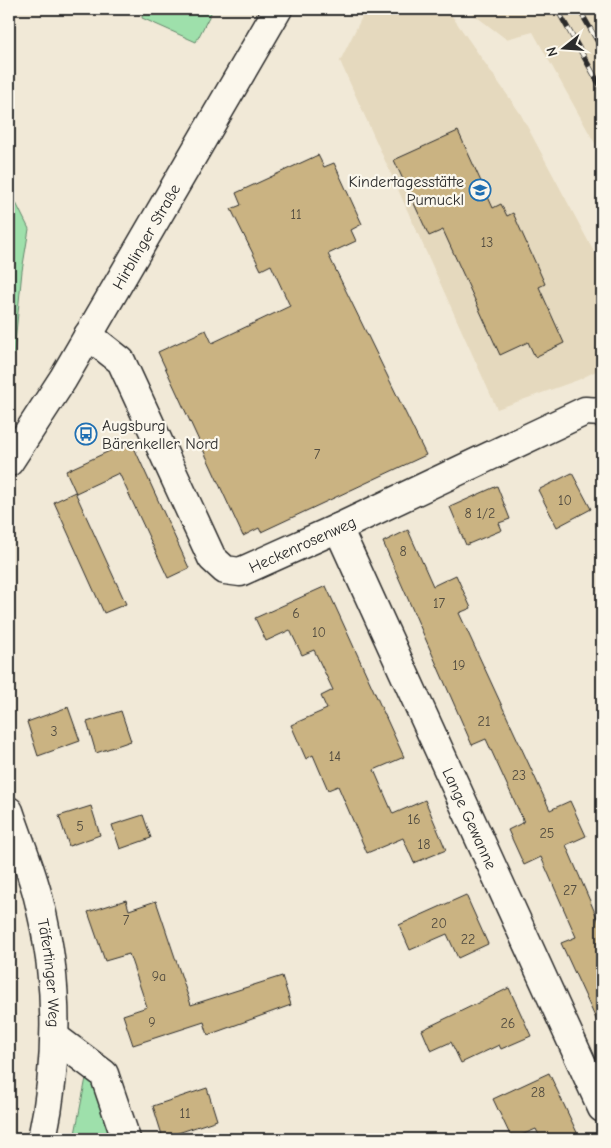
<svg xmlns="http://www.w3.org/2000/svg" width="611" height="1148" viewBox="0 0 611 1148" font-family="'Comic Neue',sans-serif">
  <rect width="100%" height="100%" fill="#f1e9d7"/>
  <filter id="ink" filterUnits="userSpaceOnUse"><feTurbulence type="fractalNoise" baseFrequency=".02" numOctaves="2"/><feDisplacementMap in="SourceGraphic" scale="10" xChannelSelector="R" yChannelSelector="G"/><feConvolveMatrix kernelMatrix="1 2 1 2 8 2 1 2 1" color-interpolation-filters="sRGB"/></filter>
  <g filter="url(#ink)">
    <path fill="#e5d9be" d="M366 9H447L520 113 602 267V368L578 380 497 409 340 61Z
      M470 9H602V156L533 32 506 39 473 14Z"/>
    <path fill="#9ee0ab" stroke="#64866b" d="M143 9H213L196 42 142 18Z
      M9 189 29 229 22 271 14 354 9 362Z
      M86 1078 96 1088 111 1139H74Z"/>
    <path fill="#cab382" stroke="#2b2b2b" d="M458 131 493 208 501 204 507 216 513 213 545 284 539 287 564 343 535 357 528 342 500 355 443 230 429 236 394 160Z
      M318 155 324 167 334 163 362 224 351 230 356 241 328 254 426 455 261 532 259 528 243 536 158 352 206 330 212 343 290 306 271 265 261 270 231 209 241 205 236 193Z
      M131 441 189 568 168 578 119 473 76 493 66 471Z
      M572 473 591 509 557 527 538 490Z
      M497 486 510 519 499 523 502 530 466 545 450 507Z
      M75 492 126 604 104 613 54 502Z
      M408 530 433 586 456 575 471 608 459 613 550 810 570 801 586 836 566 845 602 929V1032L561 943 576 937 541 857 524 865 508 830 524 822 486 739 472 745 383 542Z
      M326 586 404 757 374 770 393 814 425 800 446 850 414 863 403 838 367 853 338 786 328 790 313 755 306 759 291 725 327 709 321 696 333 690 314 650 302 655 290 630 266 641 255 618Z
      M68 707 80 741 38 756 27 722Z
      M121 711 131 741 96 753 87 722Z
      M91 806 100 835 69 846 59 816Z
      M143 815 151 838 120 849 112 825Z
      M466 895 488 944 458 958 447 934 410 950 399 925Z
      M126 900 129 910 156 901 191 1005 282 976 291 1005 208 1035 204 1022 133 1045 123 1015 147 1007 129 954 105 961 88 912Z
      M509 988 531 1036 501 1049 499 1045 461 1063 451 1042 431 1051 422 1030Z
      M549 1073 580 1139H541L536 1129 512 1139 493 1099Z
      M207 1088 217 1120 163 1138 153 1106Z"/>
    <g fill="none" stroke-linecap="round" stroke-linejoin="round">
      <g stroke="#2b2b2b" stroke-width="31">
        <g id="street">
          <path id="s1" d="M88 335 121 361 212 558 225 570 240 572 338 528 585 411 602 412"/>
          <path id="s2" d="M338 528 602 1108"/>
          <path d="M56 1038 104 1074 126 1139"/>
        </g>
      </g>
      <g stroke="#2b2b2b" stroke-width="31">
        <g id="secondary">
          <path id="s3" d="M9 462 63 379 278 9"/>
          <path id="s4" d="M9 811C19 841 32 871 39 901 59 980 59 1060 42 1139"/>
        </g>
      </g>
      <use href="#street" stroke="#fbf7ec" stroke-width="28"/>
      <use href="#secondary" stroke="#fbf7ec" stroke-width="28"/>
      <g stroke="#2b2b2b" stroke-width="5.5">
        <path id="rail" d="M557 9 602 89
          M579 9 602 49"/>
      </g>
      <use href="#rail" stroke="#fbf7ec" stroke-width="4" stroke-dasharray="11" stroke-linecap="butt"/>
    </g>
  </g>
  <defs>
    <g id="school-ring" transform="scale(1.125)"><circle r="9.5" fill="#fbf7ec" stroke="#1f6fb2" stroke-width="1.5"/><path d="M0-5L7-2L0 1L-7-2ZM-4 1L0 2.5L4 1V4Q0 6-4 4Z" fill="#1f6fb2"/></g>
    <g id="bus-ring" transform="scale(1.125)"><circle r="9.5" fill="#fbf7ec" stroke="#1f6fb2" stroke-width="1.5"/><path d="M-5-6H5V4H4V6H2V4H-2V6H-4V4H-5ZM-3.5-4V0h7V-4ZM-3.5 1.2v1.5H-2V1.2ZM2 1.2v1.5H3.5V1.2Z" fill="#1f6fb2"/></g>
  </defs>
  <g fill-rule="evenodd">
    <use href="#school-ring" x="480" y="190"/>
    <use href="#bus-ring" x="86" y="434"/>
  </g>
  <g text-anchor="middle" stroke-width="4.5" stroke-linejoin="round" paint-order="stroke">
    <g font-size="14" fill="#534d41">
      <text x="296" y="219">11</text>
      <text x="487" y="247">13</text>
      <text x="317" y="459">7</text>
      <text x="565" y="505">10</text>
      <text x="480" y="518">8 1/2</text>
      <text x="403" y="556">8</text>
      <text x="439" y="608">17</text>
      <text x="296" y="618">6</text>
      <text x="319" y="637">10</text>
      <text x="459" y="670">19</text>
      <text x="484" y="726">21</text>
      <text x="54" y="736">3</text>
      <text x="335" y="761">14</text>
      <text x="519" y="780">23</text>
      <text x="414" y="824">16</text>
      <text x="80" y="831">5</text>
      <text x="547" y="838">25</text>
      <text x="424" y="849">18</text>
      <text x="570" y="895">27</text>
      <text x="126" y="925">7</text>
      <text x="439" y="928">20</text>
      <text x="468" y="944">22</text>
      <text x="159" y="981">9a</text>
      <text x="152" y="1027">9</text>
      <text x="508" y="1028">26</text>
      <text x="538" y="1097">28</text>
      <text x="185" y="1118">11</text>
    </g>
    <g font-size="16" fill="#2b2b2b" stroke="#fbf7ec" text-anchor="end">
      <text x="464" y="187">Kindertagesstätte<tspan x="464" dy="18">Pumuckl</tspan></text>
      <text x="102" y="431" text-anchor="start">Augsburg<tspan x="102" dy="18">Bärenkeller Nord</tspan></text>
    </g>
    <g font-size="16" fill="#2b2b2b" stroke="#fbf7ec">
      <text dy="6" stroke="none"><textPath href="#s3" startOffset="264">Hirblinger Straße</textPath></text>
      <text dy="6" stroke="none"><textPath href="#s1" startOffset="360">Heckenrosenweg</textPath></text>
      <text dy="6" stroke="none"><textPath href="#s2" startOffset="319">Lange Gewanne</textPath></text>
      <text dy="6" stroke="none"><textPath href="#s4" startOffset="168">Täfertinger Weg</textPath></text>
    </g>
  </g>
  <rect width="611" height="1148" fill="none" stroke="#fbf7ec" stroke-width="30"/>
  <rect x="15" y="15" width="581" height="1118" fill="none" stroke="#2b2b2b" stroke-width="2" filter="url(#ink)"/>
  <g transform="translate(564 48) rotate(253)" stroke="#fbf7ec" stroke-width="4" paint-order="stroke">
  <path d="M0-4L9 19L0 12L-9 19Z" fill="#2b2b2b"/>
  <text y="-8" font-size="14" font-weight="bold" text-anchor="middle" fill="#2b2b2b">N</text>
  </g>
</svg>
